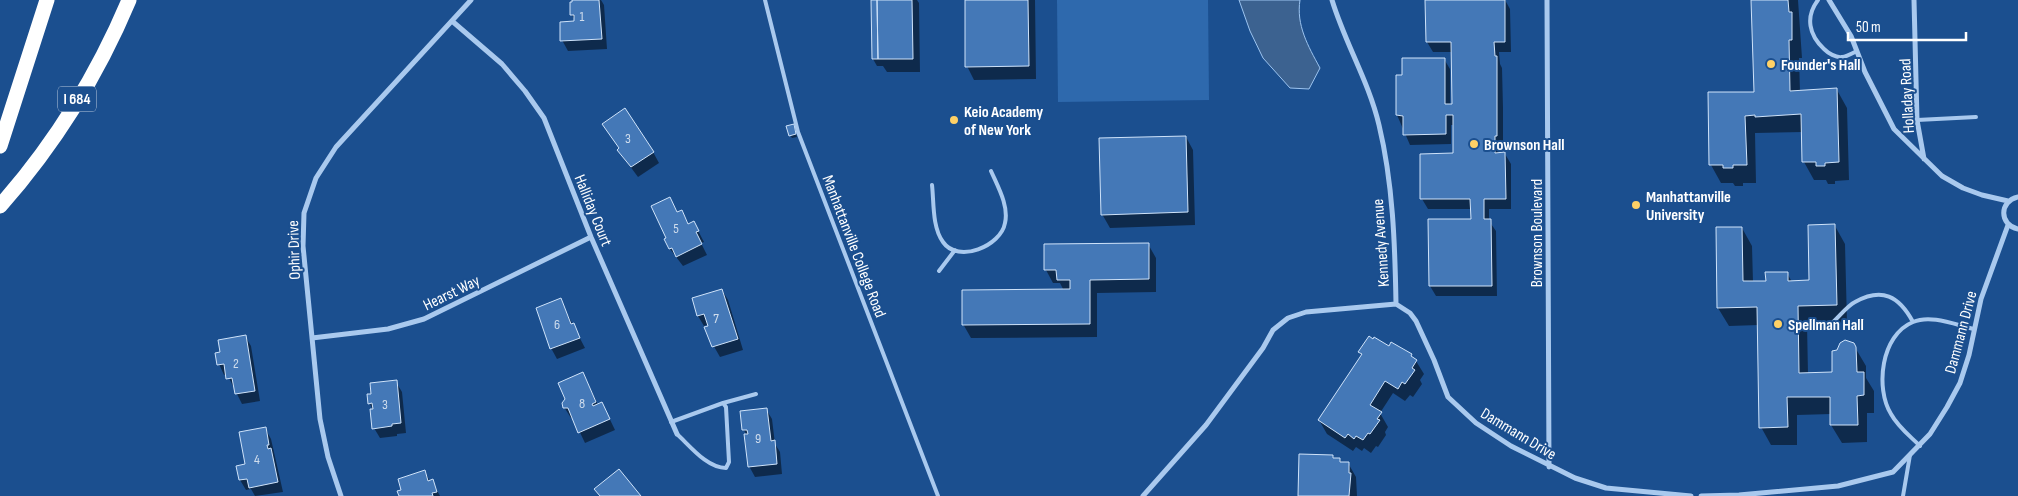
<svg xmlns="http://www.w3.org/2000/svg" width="2018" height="496" viewBox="0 0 2018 496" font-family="'Sofia Sans Condensed',sans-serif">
  <rect width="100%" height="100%" fill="#1b4f8f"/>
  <path fill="#2e69ad" d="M1057 0H1208L1209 100 1058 102Z"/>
  <path fill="#3c6290" stroke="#9cc4f0" d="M1239 0H1300C1296 25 1308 46 1320 68L1309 89 1290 88 1263 58 1250 31Z"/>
  <path fill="#0007" d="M573 0H601L604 5 607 49 568 51 562 40 576 22 572 15Z
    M873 0H917L919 3 920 72H887L883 66H877L873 59Z
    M966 0H1035L1036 79 974 80 967 66Z
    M1427 0H1505L1510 9 1511 52H1499L1500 64 1502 68 1503 108V146H1500V154H1505L1511 164V209H1489V221L1496 231 1497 296H1436L1430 286 1472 220V209H1428L1422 199 1454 154V125H1451V144L1410 145 1397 115 1404 76 1444 59 1450 69V105H1454L1452 52H1433L1427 42Z
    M1752 0H1798L1802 58H1799L1800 92 1837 90 1847 108 1849 180 1835 181V184H1828L1826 180H1814L1804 162 1803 132 1755 133 1756 183H1743V186H1735L1733 183H1721L1711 165 1755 93Z
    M793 126 797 137 792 138 790 135Z
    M1186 137 1193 150 1195 225 1110 228 1102 214Z
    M618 150 653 152 659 163 638 177Z
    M670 199 678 213 682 211 689 225 694 223 704 242 701 243 707 255 683 266 670 249 668 238Z
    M1835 226 1845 244 1847 323 1807 324 1808 374 1833 373 1853 344 1866 366V378L1874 391V413H1867V442L1842 443 1831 425V414L1797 415V445H1771L1761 427 1759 325 1729 326 1718 308 1742 228 1752 246 1753 282H1767L1787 273 1792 282 1810 281Z
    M1148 244 1156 258V292L1097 293V337L971 338 963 324 1064 291 1060 283H1053L1046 270V245Z
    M722 290 728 300 743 350 720 357 708 336 705 328 709 327 708 324 704 326 698 316Z
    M560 300 585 348 557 359 551 348Z
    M245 336 251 346 260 401 242 404 227 374 224 375 219 364 221 353Z
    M1360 352 1416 361 1424 374 1420 380 1422 384 1413 397 1410 395 1405 401 1393 393 1380 413 1388 427 1385 432 1386 435 1378 447 1376 446 1371 453 1364 448 1362 451 1356 447 1353 451 1327 434 1319 420 1362 356Z
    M583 373 598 405 602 403 615 430 585 443 573 418H571L564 407Z
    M396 382 402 392 406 433 397 434V436L380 438 374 428 373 410 370 404Z
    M766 409 772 419 775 444 780 452 782 474 755 477 749 466 747 436 744 430Z
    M265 428 271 439 283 492 255 496 251 489 246 490 240 480Z
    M1333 456 1335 460H1340L1342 463H1348L1356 477 1357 496H1299Z
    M424 471 430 481H432L440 496H400Z"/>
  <path fill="#4478b7" stroke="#cfe3fa" d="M572 0H599L602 39 560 41V22L574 21V15H570V2H572Z
    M871 0H877L878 59H872Z
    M877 0H912L913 59H878Z
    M965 0H1028L1029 66 965 67Z
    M1425 0H1505V42H1494L1495 56H1497V136H1495V153L1505 152 1506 199H1484V219H1491L1492 286H1429L1428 219H1471L1470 199H1420V154L1453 153V115H1446V134L1403 135V116L1396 115V75H1402V58H1445V104H1452L1451 42H1426Z
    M1751 0H1788L1789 12H1792V40H1789L1790 91 1837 88 1839 162 1825 163V166H1816V162H1802L1801 114 1755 117V115L1745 116 1747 165H1733V168H1723V165H1709L1708 92H1754Z
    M625 108 654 152 631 167 617 150 619 148 602 124Z
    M794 124 796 134 789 136 786 126Z
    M1186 136 1188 212 1101 215 1099 138Z
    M670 197 677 212 682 210 688 224 694 221 699 231 696 232 702 244 676 257 672 248 669 249 664 239 666 238 651 206Z
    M1835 224 1837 305 1798 306 1799 373 1832 372V351L1837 350 1840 343 1845 340 1854 343 1856 347 1857 372H1864V395L1857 396 1858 425H1830V397H1787L1788 427 1759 428 1757 307 1717 308 1716 227H1742L1743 281H1766L1765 272H1788V281L1809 280 1808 225Z
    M1149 243V279L1090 280V324L962 325V290L1070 289V280H1057L1056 270H1044V244Z
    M722 289 738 339 712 347 704 327 708 326 704 314 697 316 692 298Z
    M561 298 571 324 574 323 580 338 550 349 536 308Z
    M246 335 255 391 235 394 232 378 226 379 224 364 217 365 215 353 220 352 218 340Z
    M1369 336 1373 339 1374 337 1389 346 1391 342 1412 354 1411 356 1417 360 1412 368 1415 370 1405 384 1402 382 1398 389 1385 381 1370 405 1382 412 1377 419 1380 420 1370 434 1368 433 1363 440 1356 436 1354 439 1348 434 1345 438 1318 420 1362 354 1358 352Z
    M583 372 596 402 592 404 593 406 602 402 610 419 578 433 568 408H563L562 403 565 399 558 383Z
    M397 380 401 423 392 424V426L372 429 370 409H373L372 403 368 404 367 394H371L370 383Z
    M767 408 771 441 775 440 777 464 748 467 744 434H748L747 430H742L740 411Z
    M266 427 269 445H267L268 449 271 448 278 482 249 488 247 479 239 480 236 466 245 464 239 432Z
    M1299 454 1333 455V458H1340V462H1349V473H1351L1349 496H1298Z
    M619 469 641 496H600L594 489Z
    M425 470 428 481 433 479 437 492 432 493 433 496H399L397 491 401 490 398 479Z"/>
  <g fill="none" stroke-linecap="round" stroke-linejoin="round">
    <path stroke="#a9c9ee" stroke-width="4" d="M765 0 798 132 938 496
      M1818 0C1805 17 1809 35 1824 49 1828 53 1836 58 1842 57 1846 57 1853 53 1857 51
      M1917 120 1976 117
      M932 185C934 202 932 227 943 242 958 264 1001 246 1005 223 1009 206 998 187 991 171
      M939 271 955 250
      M1832 323C1839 317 1847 306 1855 302 1882 287 1899 296 1913 322
      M723 403 756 394
      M671 422 723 403 726 407 729 462 726 468C707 468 690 446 677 434
      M1920 446C1910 436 1898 427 1891 414 1875 388 1881 335 1913 322 1931 314 1956 325 1974 329
      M1903 496 1910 455"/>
    <path stroke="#a9c9ee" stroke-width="5" d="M1332 0C1345 43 1369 82 1379 125 1393 183 1395 245 1396 304
      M1547 0 1549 467
      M1829 0 1851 36 1865 72 1894 129 1942 176 1963 188 1982 195 2008 201
      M1914 0 1917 120 1924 159
      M452 21 502 64 525 91 544 118 591 237 677 434
      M2018 197C1999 201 1999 225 2018 229
      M1396 304 1410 313 1416 321 1434 360 1448 397 1476 423 1511 446 1575 478 1606 488 1691 496
      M312 338 388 329 424 319 591 237
      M341 496 328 457 320 419 303 246 304 213 316 178 336 147 471 0
      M1143 496 1206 425 1263 348 1273 330 1288 318 1306 312 1396 304
      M1701 496 1739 495 1838 486 1893 472 1930 434 1947 407 1960 383 1969 355 1981 299 2008 225"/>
    <path stroke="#fff" stroke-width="15" d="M0 146 47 0
      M0 206C53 146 98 74 129 0"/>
  </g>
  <g fill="#ffd166" stroke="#1b4f8f" stroke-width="2">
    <circle cx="1771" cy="64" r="5"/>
    <circle cx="954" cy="120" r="5"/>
    <circle cx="1474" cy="144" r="5"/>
    <circle cx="1636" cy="205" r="5"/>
    <circle cx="1778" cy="324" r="5"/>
  </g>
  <g text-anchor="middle" stroke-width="4" stroke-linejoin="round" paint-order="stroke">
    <g font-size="14" fill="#d0dded">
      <text x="582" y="21">1</text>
      <text x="628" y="143">3</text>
      <text x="676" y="233">5</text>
      <text x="716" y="323">7</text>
      <text x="557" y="329">6</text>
      <text x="236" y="368">2</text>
      <text x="582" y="408">8</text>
      <text x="385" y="409">3</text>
      <text x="758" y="443">9</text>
      <text x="257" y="464">4</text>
    </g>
    <rect fill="#1b4f8f" stroke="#bbcadd" stroke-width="1" x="58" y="86.5" width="38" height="25" rx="4"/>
    <g font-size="15" font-weight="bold" fill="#fff">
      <text x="77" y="104">I 684</text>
    </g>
    <g font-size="16" font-weight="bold" fill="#fff" stroke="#1b4f8f" text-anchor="start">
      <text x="1781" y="70">Founder's Hall</text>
      <text x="964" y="117">Keio Academy<tspan x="964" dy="18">of New York</tspan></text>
      <text x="1484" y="150">Brownson Hall</text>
      <text x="1646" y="202">Manhattanville<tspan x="1646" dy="18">University</tspan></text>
      <text x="1788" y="330">Spellman Hall</text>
    </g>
    <g font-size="16" fill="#fff" stroke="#1b4f8f">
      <text transform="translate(1906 96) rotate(-93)" y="6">Holladay Road</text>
      <text transform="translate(594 210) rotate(68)" y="6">Halliday Court</text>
      <text transform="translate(1536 233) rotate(-90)" y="6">Brownson Boulevard</text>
      <text transform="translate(1380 243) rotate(-94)" y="6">Kennedy Avenue</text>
      <text transform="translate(855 246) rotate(69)" y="6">Manhattanville College Road</text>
      <text transform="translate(293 250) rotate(-92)" y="6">Ophir Drive</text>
      <text transform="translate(451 292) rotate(-26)" y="6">Hearst Way</text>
      <text transform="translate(1960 332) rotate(-75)" y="6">Dammann Drive</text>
      <text transform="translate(1519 433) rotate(31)" y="6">Dammann Drive</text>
    </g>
  </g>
  <path d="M1848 32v8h118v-8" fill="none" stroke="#ffffff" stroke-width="2.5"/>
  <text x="1856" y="32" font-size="15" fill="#ffffff" stroke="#1b4f8f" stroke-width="4" paint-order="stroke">50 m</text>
</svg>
